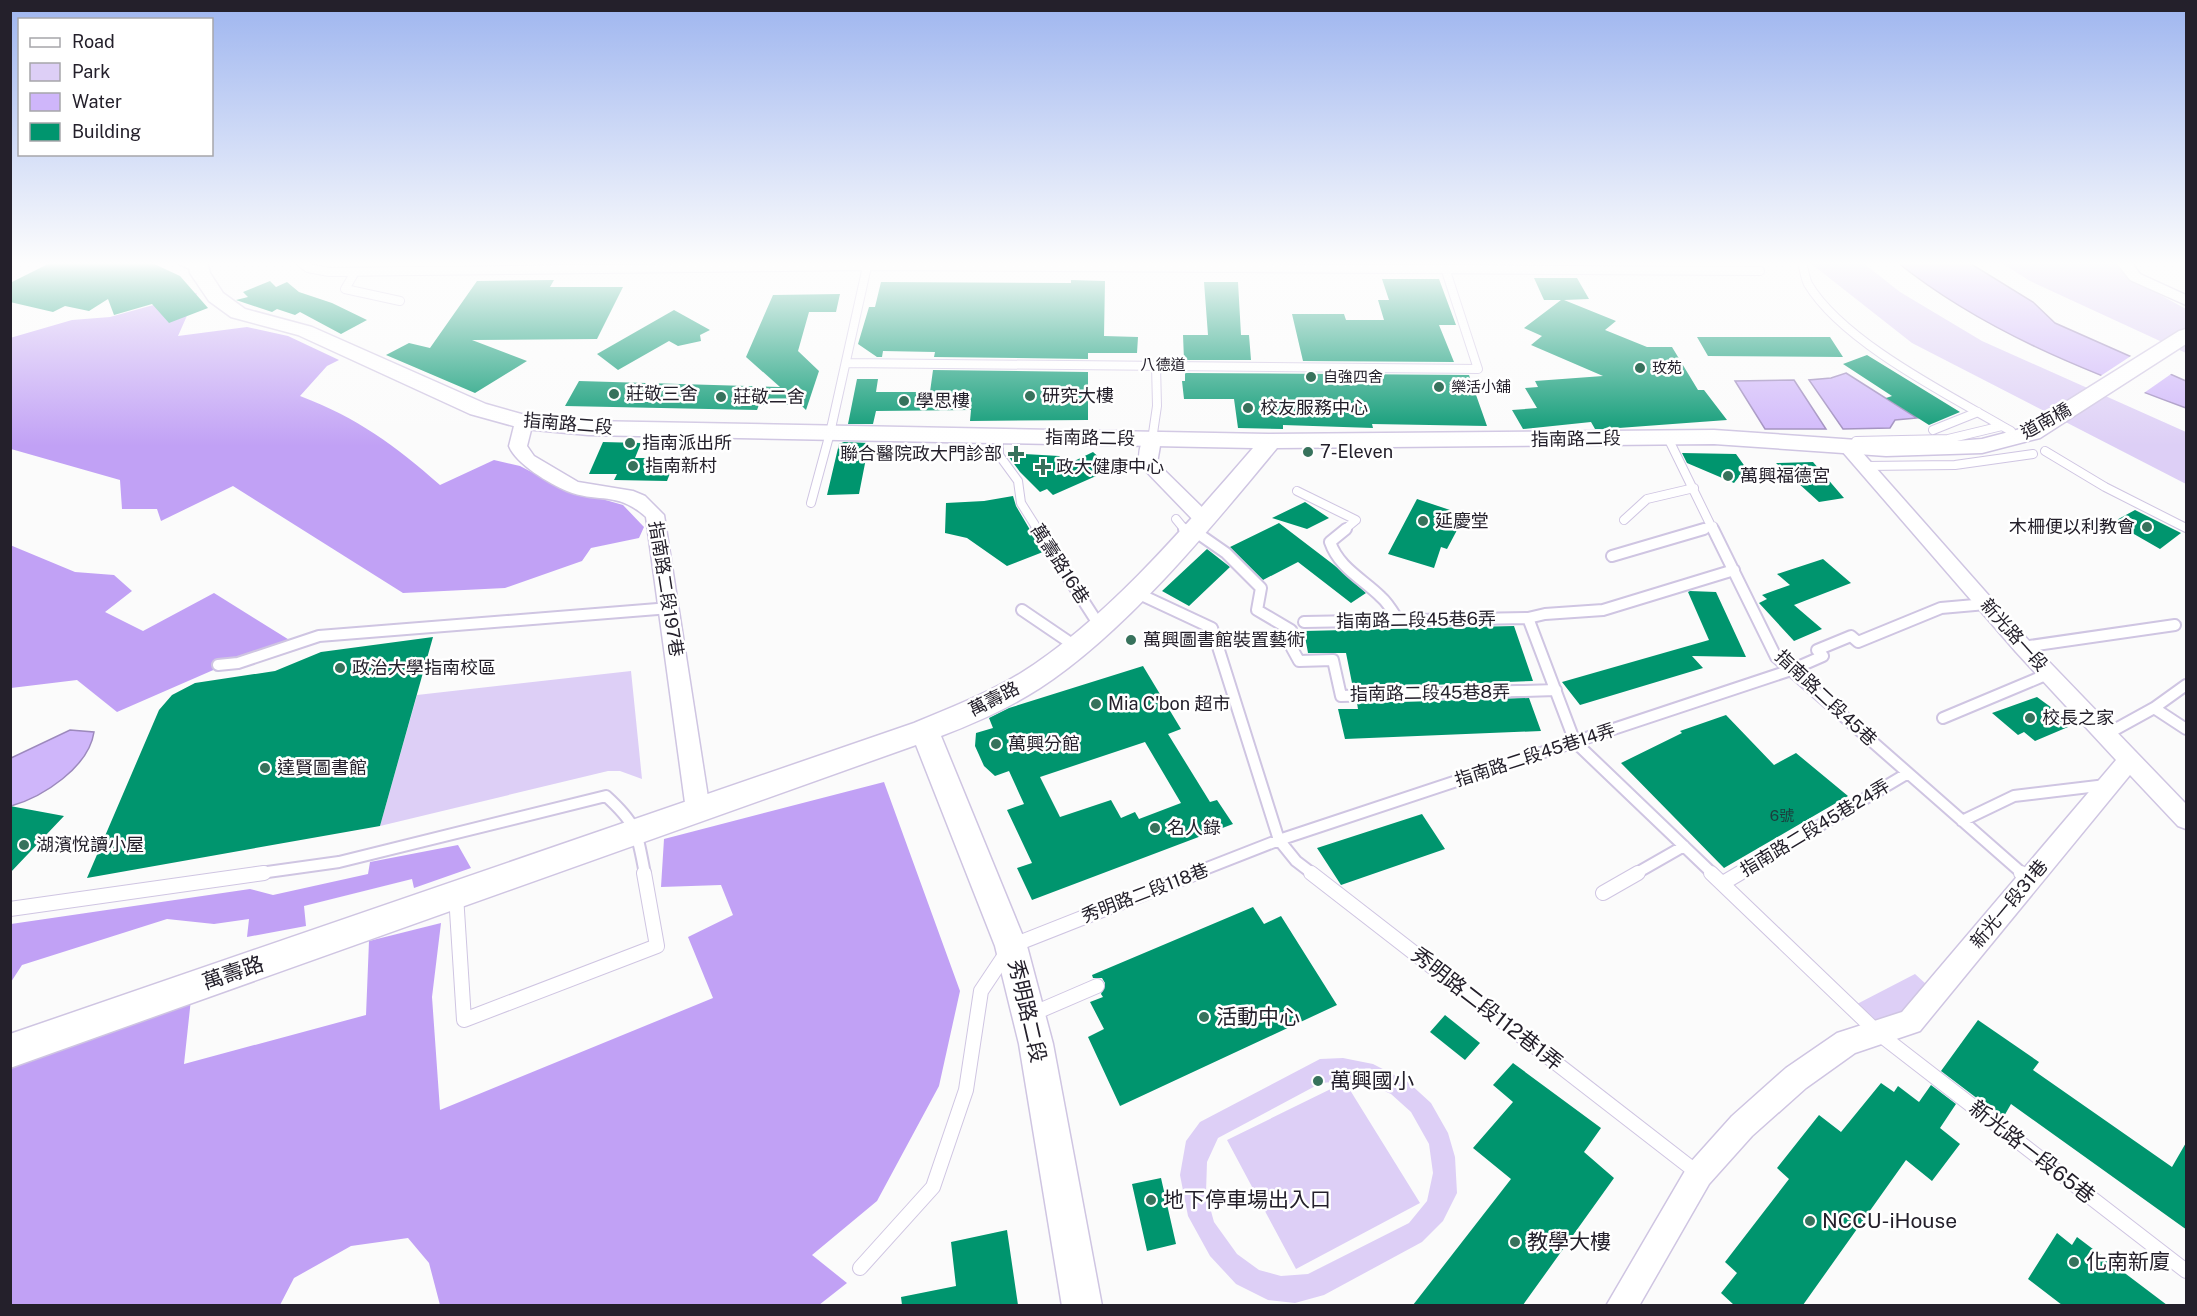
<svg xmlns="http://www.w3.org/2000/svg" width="2197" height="1316" viewBox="0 0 2197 1316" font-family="'Public Sans','Noto Sans TC',sans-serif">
  <rect width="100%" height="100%" fill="#fbfbfb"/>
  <path fill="#ddcff6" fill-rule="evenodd" d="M1809 262H1862L1900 292 1982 341 2186 432V484L1912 343Z
    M2000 262H2117L2131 279 2186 309V353L2030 281Z
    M631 671 642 779 620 771H608L380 826 417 695Z
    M1915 974 1926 984 1904 1014 1876 1024 1857 1004Z
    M1343 1058 1373 1064 1408 1082 1431 1103 1448 1133 1455 1157 1457 1193 1443 1221 1422 1242 1324 1295 1295 1303 1268 1300 1236 1284 1210 1256 1188 1216 1180 1175 1186 1141 1200 1122 1320 1059ZM1345 1081 1371 1085 1391 1094 1411 1112 1429 1144 1433 1173 1427 1201 1409 1223 1308 1274 1281 1276 1259 1270 1237 1254 1214 1222 1206 1193 1207 1162 1218 1138 1321 1083Z
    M1345 1082 1420 1203 1296 1269 1227 1140Z"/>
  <path fill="#c1a1f5" d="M197 293 178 336 247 327 288 336 339 360 327 366 300 396C358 418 394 445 440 485L494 460 520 466 560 487 623 505 644 527 639 538 591 548 582 561 505 588 403 593 233 486 161 521 157 509H122L120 480 11 449 10 338 72 320 110 317Z
    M10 545 75 572 114 575 132 591 105 612 143 631 214 593 291 641 234 661 117 712 77 680 11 688Z
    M884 782 960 991 939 1086 877 1201 812 1255 847 1283 819 1305H440L429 1263 408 1238 351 1246 294 1278 280 1305H11L10 1060 191 999 184 1064 366 1015 369 941 441 923 432 997 440 1110 713 998 688 937 733 915 721 885 661 887 664 839Z
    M458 845 471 868 414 888 412 879 304 906 306 926 247 937 249 919 214 924 167 919 22 965 11 982V924L250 889 273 895 368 874 370 862Z"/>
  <path fill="#cfb6fa" stroke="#9c89bc" stroke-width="1.5" d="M1897 262H1968L2033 302 2055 323 2186 381V408C2085 371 1981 330 1897 262Z
    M1846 373 1917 418 1895 420 1890 428 1843 429 1809 380 1831 378Z
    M1794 380 1826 429H1765L1735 381Z
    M70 730 94 732C89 767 43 797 11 806V758Z"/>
  <path fill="#fbfbfb" d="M2134 354 2174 372 2141 395 2099 377Z"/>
  <path fill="#00956e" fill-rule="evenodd" d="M52 262H150L180 276 208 308 169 323 152 304 114 315 108 299 89 311 65 306 53 312 10 302V283Z
    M1534 278H1577L1589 299 1564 300 1616 321 1605 330 1647 347H1672L1698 390H1704L1727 420 1605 429H1595L1591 422 1523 429 1512 410 1537 408 1525 388 1538 387 1535 381 1603 376 1531 345 1542 336 1524 328 1561 300H1544Z
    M1382 279H1439L1456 325H1439L1454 362 1303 361 1292 314H1344L1346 320H1384L1378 300H1389Z
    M554 280 550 287H623L597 339 472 340 527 361 475 393 386 355 409 343 430 348 477 281Z
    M1071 280 1105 281 1104 336 1138 337 1137 353H1088V359L934 357 935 352 883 351 882 357H877L858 344 869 307H875L881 282 1071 283Z
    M270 281 276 287 287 282 299 292 332 303 367 320 341 334 300 312 295 315 277 309 272 312 236 300 248 297 243 292Z
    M1204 282H1238L1241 335H1249L1251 360H1184L1183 335H1208Z
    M840 294 836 312H809L798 351 819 371 806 410 801 405H759L757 410 565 406 579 381 780 387 746 357 773 295Z
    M674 310 710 330 700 335 701 341 678 346 669 341 618 370 597 354Z
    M1697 337H1830L1843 357 1708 356Z
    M1867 355 1960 412 1929 425 1886 398 1892 396 1843 364Z
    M933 370 1088 372V420L970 421 971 410 876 411 873 424H848L857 379H878L876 392H930Z
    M1185 373 1469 375 1487 426 1372 424 1373 428 1283 425V429L1238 428 1234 399H1184L1182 381H1185Z
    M603 442 641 443 635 458H676L667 481 614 480 617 474H589Z
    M844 442 869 443 859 494 827 495 839 444Z
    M1093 452 1112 469 1053 495 1047 489 1040 492 1020 472 1006 453 1059 456 1068 464Z
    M1682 453 1736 454 1746 468 1734 483 1687 463Z
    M1813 462 1844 498 1819 502 1776 463Z
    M1013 496 1016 506 1043 552 1007 566 967 538 945 533 946 503 984 501Z
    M1417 499 1465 515 1447 549 1441 547 1434 568 1388 554Z
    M1305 502 1329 518 1307 529 1272 518Z
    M2135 510 2181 533 2160 549 2113 522Z
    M1279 523 1334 565 1366 593 1351 603 1298 562 1263 580 1230 547Z
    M1207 549 1230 567 1189 606 1162 591Z
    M1823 559 1851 583 1794 605 1822 629 1794 641 1759 603 1767 599 1762 595 1790 585 1777 574Z
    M1690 591 1716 592 1746 657 1692 656 1703 668 1580 705 1562 682 1709 640 1688 592Z
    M1514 626 1533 681 1353 688 1346 653H1308L1304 631Z
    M433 637 380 826 87 878 159 710 172 695 195 683 275 671 321 652Z
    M1143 666 1181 729 1168 734 1210 802 1217 800 1233 824 1032 900 1017 868 1032 863 1007 810 1024 804 1009 771 995 776 984 766 975 746 976 733 993 728 989 718 1009 708ZM1145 742 1181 803 1139 819 1135 812 1121 818 1111 800 1060 817 1040 777Z
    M2037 697 2063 716 2060 720 2068 727 2035 741 2024 732 2018 735 1992 713Z
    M1529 698 1541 731 1345 739 1338 709H1358L1357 703Z
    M1726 715 1774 765 1796 753 1848 796 1724 868 1621 763 1682 733 1680 731Z
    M10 806 64 816 10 873Z
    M1422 814 1445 849 1341 885 1317 848Z
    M1253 907 1264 924 1281 916 1337 1005 1120 1106 1088 1037 1104 1029 1090 1002 1103 997 1101 994 1105 983 1102 978H1093L1092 975Z
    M1445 1015 1480 1043 1465 1060 1430 1032Z
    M1978 1020 2039 1062 2033 1070 2172 1167 2187 1141V1230L2011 1104 2003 1118 1941 1071Z
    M1513 1063 1601 1128 1584 1152 1614 1178 1523 1305H1413L1511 1179 1473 1148 1513 1102 1493 1085Z
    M1881 1083 1894 1092 1898 1086 1919 1102 1931 1085 1956 1104 1940 1128 1960 1144 1932 1181 1906 1160 1803 1305H1734L1721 1293 1737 1273 1725 1262 1789 1179 1777 1168 1819 1115 1841 1132Z
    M1161 1178 1176 1244 1147 1251 1132 1184Z
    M1007 1230 1018 1305H902L901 1297 956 1286 951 1242Z
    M2057 1233 2072 1245 2077 1237 2167 1305H2062L2028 1279Z"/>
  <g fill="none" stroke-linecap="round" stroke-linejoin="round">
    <g stroke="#cfc5e2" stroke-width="10">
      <path id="service-far2" d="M300 262 308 268 329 272 867 266 1760 271
        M1802 262C1804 269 1805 278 1808 284 1842 341 1945 393 2002 426
        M355 272 345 289 400 301
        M847 363 1478 369 1446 271
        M1933 430 1978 412
        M999 437V455L1018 481 1021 503 1038 530
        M1668 438 1713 530
        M1152 440 1157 406 1156 365
        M1856 441 1948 439 2002 426 2011 431
        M2045 451 2105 487 2186 528
        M1865 466 1955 465 2033 454
        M1297 491 1356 520 1344 530
        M811 503 830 433 868 262
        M1176 519 1185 530
        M1624 520 1647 499 1694 488
        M1699 530 1713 526"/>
    </g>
    <g stroke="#cfc5e2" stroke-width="14">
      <path id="service-far1" d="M1037 529 1099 625
        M1184 529 1189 535
        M1346 529 1330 542C1339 568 1363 579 1381 597 1388 603 1393 612 1398 620
        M1713 529 1776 657 2023 874
        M1193 530 1226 553 1261 588 1257 610 1291 630 1288 641 1299 661 1333 660 1341 696 1556 690
        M1612 556 1704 529
        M1135 592 1212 628 1279 840 1296 861 1313 874
        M1022 610 1075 646
        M1528 618 1575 742 1713 874
        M1304 622 1528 618 1545 614 1603 610 1734 570
        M2023 647 2175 625
        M218 665 238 663 319 636 670 608
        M2154 708 2186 729
        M1943 718 2048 674
        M2105 735 2154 708 2186 685
        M1962 821 2014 796 2106 785
        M253 874 339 862 606 796C638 825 637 833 645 874
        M1192 874 1279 840 1791 670 1823 656 1817 650 1851 636 1858 642 1941 608 1986 604
        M1635 874 1684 846
        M1738 874 1908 773"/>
    </g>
    <g stroke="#cfc5e2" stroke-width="16">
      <path id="service" d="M1311 873 1699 1174
        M1711 873 1878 1033 2186 1271
        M2021 873 2029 880
        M1723 883 1740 873
        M1603 893 1638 873
        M456 895 464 1020 657 946 644 873
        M10 909 264 873
        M1032 1014 1097 986
        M860 1268 933 1187 966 1090 981 991 1011 946 1196 873"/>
    </g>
    <g stroke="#cfc5e2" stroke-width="3">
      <path id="minor" d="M175 262H194L205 269 198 273Z
        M2116 262H2131L2140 274 2186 295V305L2130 280Z
        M524 417 533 422 527 446 534 456 578 482 633 491 645 496 664 515 710 810 706 817 698 820 690 817 686 810 646 517C616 490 599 504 567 491 550 484 516 464 509 446L515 422Z
        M1152 435 1161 440 1157 463 1210 515 1212 519 1210 523H1196L1139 464C1139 452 1139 438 1152 435Z
        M1847 440 1853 442 2030 642 2186 804V829L2178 826 2130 775 1920 1031 1855 1053 1806 1088 1752 1136 1709 1184 1639 1306H1606L1689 1164 1732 1116 1786 1068 1837 1033 1902 1012 2116 760 2016 652 1841 450 1838 446Z"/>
    </g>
    <g stroke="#cfc5e2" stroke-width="3">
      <path id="tertiary" d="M189 262H207L210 273 223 293 245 309 312 327 486 404 525 415 588 421 1268 434 1714 430 1886 442 1956 441 1982 439 2024 428 2179 331 2186 329V344L2040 438 1982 453 1886 456 1714 444 1277 448C1211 528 1126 632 1040 688 1009 708 975 723 941 736L1027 946 1053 1044 1102 1306H1062L1019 1044 995 946 916 745 10 1068V1034L914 723C950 708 987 694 1021 673 1107 619 1187 524 1253 448L588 435 524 429 470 414 298 335 231 317 209 301 190 273Z"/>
    </g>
    <use href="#service-far2" stroke="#fff" stroke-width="8"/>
    <use href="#service-far1" stroke="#fff" stroke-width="10"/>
    <use href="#service" stroke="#fff" stroke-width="14"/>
    <use href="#minor" fill="#fff" fill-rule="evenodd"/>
    <use href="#tertiary" fill="#fff" fill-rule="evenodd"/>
  </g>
  <linearGradient id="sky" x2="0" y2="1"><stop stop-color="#9eb5ef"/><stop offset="0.59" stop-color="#fdfdfd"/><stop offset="1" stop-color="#fdfdfd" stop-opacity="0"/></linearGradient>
  <rect width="2197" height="446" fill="url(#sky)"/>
  <g fill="#37725c" stroke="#fff" stroke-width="2">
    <circle cx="1640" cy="368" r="6"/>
    <circle cx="1311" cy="377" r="6"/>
    <circle cx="1439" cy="387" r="6"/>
    <circle cx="614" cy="394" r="6"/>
    <circle cx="1030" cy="396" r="6"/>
    <circle cx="721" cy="397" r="6"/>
    <circle cx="904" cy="401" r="6"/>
    <circle cx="1248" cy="408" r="6"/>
    <circle cx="630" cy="443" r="6"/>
    <circle cx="1308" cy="452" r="6"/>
    <path d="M1013 445h6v6h6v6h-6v6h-6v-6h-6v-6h6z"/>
    <circle cx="633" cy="466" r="6"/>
    <path d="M1040 458h6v6h6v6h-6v6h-6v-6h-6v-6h6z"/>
    <circle cx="1728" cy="476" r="6"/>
    <circle cx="1423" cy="521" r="6"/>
    <circle cx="2147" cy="527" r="6"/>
    <circle cx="1131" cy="640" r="6"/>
    <circle cx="340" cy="668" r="6"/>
    <circle cx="1096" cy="704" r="6"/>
    <circle cx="2030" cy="718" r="6"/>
    <circle cx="996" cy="744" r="6"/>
    <circle cx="265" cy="768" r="6"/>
    <circle cx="1155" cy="828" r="6"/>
    <circle cx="24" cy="845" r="6"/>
    <circle cx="1204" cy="1017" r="6"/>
    <circle cx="1318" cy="1081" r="6"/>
    <circle cx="1151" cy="1200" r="6"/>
    <circle cx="1810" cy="1221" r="6"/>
    <circle cx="1515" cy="1242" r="6"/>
    <circle cx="2074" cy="1262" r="6"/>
  </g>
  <g text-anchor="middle" stroke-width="5" stroke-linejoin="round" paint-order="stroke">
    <g font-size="15" fill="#24202b" stroke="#fff">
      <text x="1163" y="370">八德道</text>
    </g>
    <g font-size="15" fill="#24202b" stroke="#fff" text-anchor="start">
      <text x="1652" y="373">玫苑</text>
      <text x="1323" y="382">自強四舍</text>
      <text x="1451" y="392">樂活小舖</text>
    </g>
    <g font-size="15" fill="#1b3d3c">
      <text x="1782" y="821">6號</text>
    </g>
    <g font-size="18" fill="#24202b" stroke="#fff" text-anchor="start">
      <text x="626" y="400">莊敬三舍</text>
      <text x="1042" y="402">研究大樓</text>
      <text x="733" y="403">莊敬二舍</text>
      <text x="916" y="407">學思樓</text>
      <text x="1260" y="414">校友服務中心</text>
      <text x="642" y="449">指南派出所</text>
      <text x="1320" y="458">7-Eleven</text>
      <text x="1002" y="460" text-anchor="end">聯合醫院政大門診部</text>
      <text x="645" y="472">指南新村</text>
      <text x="1056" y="473">政大健康中心</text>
      <text x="1740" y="482">萬興福德宮</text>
      <text x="1435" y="527">延慶堂</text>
      <text x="2135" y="533" text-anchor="end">木柵便以利教會</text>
      <text x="1143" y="646">萬興圖書館裝置藝術</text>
      <text x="352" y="674">政治大學指南校區</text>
      <text x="1108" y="710">Mia C'bon 超市</text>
      <text x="2042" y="724">校長之家</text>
      <text x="1008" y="750">萬興分館</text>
      <text x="277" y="774">達賢圖書館</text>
      <text x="1167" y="834">名人錄</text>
      <text x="36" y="851">湖濱悅讀小屋</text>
    </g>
    <g font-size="18" fill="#24202b" stroke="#fff">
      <text transform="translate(2046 421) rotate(-29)" y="6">道南橋</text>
      <text transform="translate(568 424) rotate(5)" y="6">指南路二段</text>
      <text transform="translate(1090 438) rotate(1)" y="6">指南路二段</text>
      <text transform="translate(1576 439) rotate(-1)" y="6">指南路二段</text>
      <text transform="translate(1060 564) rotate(57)" y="6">萬壽路16巷</text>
      <text transform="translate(666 589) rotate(81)" y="6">指南路二段197巷</text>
      <text transform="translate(1416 620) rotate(-1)" y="6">指南路二段45巷6弄</text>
      <text transform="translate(2014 635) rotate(48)" y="6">新光路一段</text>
      <text transform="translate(1430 693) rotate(-1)" y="6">指南路二段45巷8弄</text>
      <text transform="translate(1826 698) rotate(43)" y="6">指南路二段45巷</text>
      <text transform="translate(994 699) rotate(-27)" y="6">萬壽路</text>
      <text transform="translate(1535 755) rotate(-18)" y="6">指南路二段45巷14弄</text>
      <text transform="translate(1815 828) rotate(-31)" y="6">指南路二段45巷24弄</text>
      <text transform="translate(1145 893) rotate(-21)" y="6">秀明路二段118巷</text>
      <text transform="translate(2009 904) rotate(-50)" y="6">新光一段31巷</text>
    </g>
    <g font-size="21" fill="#24202b" stroke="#fff">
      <text transform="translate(233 973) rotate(-19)" y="7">萬壽路</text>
      <text transform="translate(1487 1009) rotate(38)" y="7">秀明路二段112巷1弄</text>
      <text transform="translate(1027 1011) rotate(77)" y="7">秀明路二段</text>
      <text transform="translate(2032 1152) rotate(38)" y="7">新光路一段65巷</text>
    </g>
    <g font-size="21" fill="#24202b" stroke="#fff" text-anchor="start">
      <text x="1216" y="1024">活動中心</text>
      <text x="1330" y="1088">萬興國小</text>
      <text x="1163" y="1207">地下停車場出入口</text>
      <text x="1822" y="1228">NCCU-iHouse</text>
      <text x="1527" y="1249">教學大樓</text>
      <text x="2086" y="1269">化南新廈</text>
    </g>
  </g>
  <rect width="2197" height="1316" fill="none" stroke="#24202b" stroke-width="24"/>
  <rect x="18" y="18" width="195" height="138" fill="#ffffff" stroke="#a7a6aa" stroke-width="1.5"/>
  <rect x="30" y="38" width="30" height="9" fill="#ffffff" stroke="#a7a6aa" stroke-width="1.5"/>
  <text x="72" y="48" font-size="18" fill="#24202b">Road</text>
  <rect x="30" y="63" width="30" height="18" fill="#ddcff6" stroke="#a7a6aa" stroke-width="1.5"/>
  <text x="72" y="78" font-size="18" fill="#24202b">Park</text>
  <rect x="30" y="93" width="30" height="18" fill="#cfb6fa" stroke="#a7a6aa" stroke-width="1.5"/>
  <text x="72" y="108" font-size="18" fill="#24202b">Water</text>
  <rect x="30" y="123" width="30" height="18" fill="#00956e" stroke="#a7a6aa" stroke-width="1.5"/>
  <text x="72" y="138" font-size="18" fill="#24202b">Building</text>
</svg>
